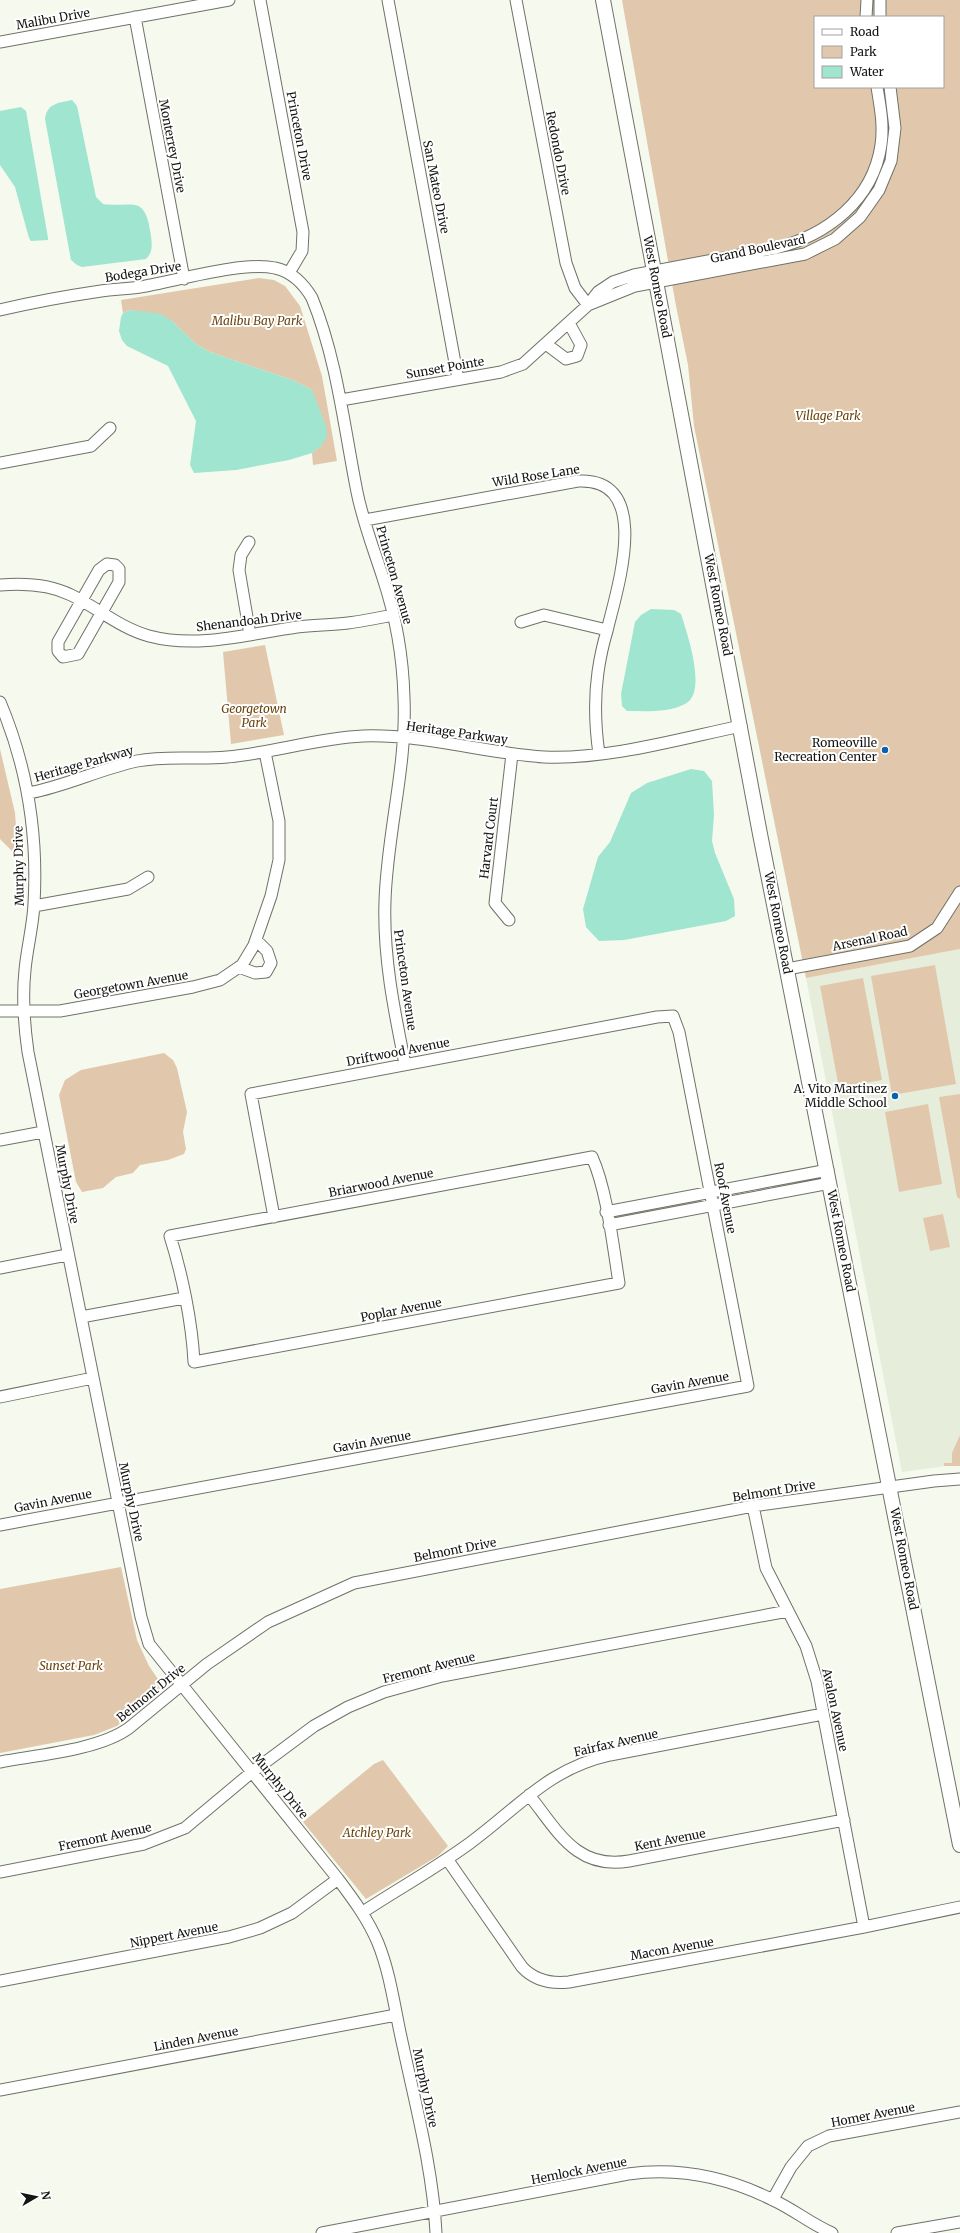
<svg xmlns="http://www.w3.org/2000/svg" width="960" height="2233" viewBox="0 0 960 2233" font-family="Merriweather,serif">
  <rect width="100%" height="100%" fill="#f5f9ee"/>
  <path fill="#e7eddb" d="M960 949V1464L902 1472 806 978Z"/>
  <path fill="#e1c8ac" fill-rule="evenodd" d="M622 0H960V949L806 978 694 426 688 365 676 306ZM815 17H943V87H815Z
    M259 278 274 280 285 286 300 306 322 376 337 461 313 465 312 453 322 445 312 390 295 381 210 352 197 345 172 321 131 310 123 313 121 300Z
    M265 645 284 735 231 744 223 652Z
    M0 749 15 813 18 851H12L0 839Z
    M935 965 956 1084 892 1095 871 976Z
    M863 978 882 1080 839 1088 820 986Z
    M164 1053 173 1060 177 1068 187 1112 183 1132 186 1149 184 1154 168 1160 140 1165 133 1173 116 1177 103 1188 82 1192 76 1182 59 1095 65 1080 81 1070Z
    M960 1094V1199L957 1197 939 1097Z
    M928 1104 942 1184 899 1192 885 1112Z
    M943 1214 950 1247 930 1251 923 1218Z
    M960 1435V1466H944V1463H952V1453Z
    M121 1567 137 1640 149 1666 164 1688 117 1726 94 1735 0 1753V1589Z
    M383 1760 448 1846 438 1856 366 1899 303 1822 374 1764Z"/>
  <path fill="#9fe5d0" d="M72 100 77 106 96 197 103 204C134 208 145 193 151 236 152 245 153 252 146 259L82 267 77 265 71 260 45 119C47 103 59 103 72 100Z
    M21 107 26 111 48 238V240L31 241 29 238 15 187 0 165V111Z
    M131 310 161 314 172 321 197 345 210 352 295 381 312 390 326 426 327 436 322 445 312 453 289 460 236 470 194 473 190 465 196 421 168 366 127 346 122 340 119 331 121 317 123 313Z
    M651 609 674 610 681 614C687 633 708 693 685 704 668 713 645 711 627 711L622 706 621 694 635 622 641 615Z
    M691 769 704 771 712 781 714 815 712 841 715 853 734 899 735 916 726 921 624 940 599 941 586 927 583 909 598 857 610 842 631 793 647 783Z"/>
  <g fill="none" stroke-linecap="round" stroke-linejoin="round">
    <g stroke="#6f7268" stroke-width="13">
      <path id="minor" d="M260 0 303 232 302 251 289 273
        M388 0 458 379
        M516 0 566 263 575 288 588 305
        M880 0V17
        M135 17 184 279
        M866 17 867 0
        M0 42 229 0
        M588 305 635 286 805 254 835 239 860 217 879 190 891 161 895 128 890 87
        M0 310C33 302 67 296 101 291 114 289 128 289 140 287 176 281 242 261 275 268 291 271 304 284 312 298 337 359 344 427 357 492 363 522 374 550 383 578 396 617 403 658 404 698 407 767 387 833 385 901 383 956 394 1010 405 1064
        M546 344 566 359 577 356 581 345 569 323
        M341 400 501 372 523 364 588 305 598 292 613 282 634 275 776 248C827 235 873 200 881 145 884 125 880 106 877 87
        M0 463 91 446 110 428
        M365 520 578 481C655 477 616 592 607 631 603 644 600 658 598 672 594 700 595 726 599 754
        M249 542 241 555 239 570 250 635
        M107 564 115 565 119 569V582L78 654 63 657 58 651V642L99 570Z
        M0 585C24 583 49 584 71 595 98 608 120 628 149 636 198 649 248 634 297 627 314 625 331 625 348 623 363 621 378 618 393 615
        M521 622 544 615 607 630
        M0 702C27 766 38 835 34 904 33 926 27 948 25 970 22 998 24 1024 28 1052L141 1617 149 1644 338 1879C353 1899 368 1919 378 1943 391 1975 395 2012 403 2046 416 2107 433 2170 436 2233
        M29 793C66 786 100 769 137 761 167 755 197 760 227 757 273 753 317 738 363 736 425 734 483 753 544 757 606 760 679 739 741 726
        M34 906 128 889 148 877
        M509 920 495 903 512 754
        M239 967 255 973 266 972 271 963 267 951 256 940
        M787 969 910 946 937 928 960 892
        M0 1011H60L193 987 220 980 242 965 254 945 271 896 279 860V821L265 752
        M0 1140 43 1132
        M592 1157C607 1190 613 1246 619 1283L194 1362C192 1322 182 1274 170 1236Z
        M606 1212 828 1170
        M609 1225 830 1183
        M0 1268 67 1255
        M81 1317 184 1298
        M0 1397 93 1378
        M753 1506 766 1568 806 1646 817 1681 864 1927
        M0 1525 748 1386 679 1032 673 1016 657 1017 251 1094 274 1217
        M0 1762C37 1755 99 1750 129 1728L207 1664 268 1622 354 1583 753 1506 934 1481 960 1479
        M529 1795C558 1831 576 1870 629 1861L844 1820
        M447 1859 522 1967C535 1981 551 1984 569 1982L864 1927 960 1907
        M0 1872 144 1844 185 1828 252 1772 314 1726 348 1707 384 1692 442 1676 788 1611
        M363 1912C398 1889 436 1868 470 1843 519 1807 548 1769 610 1755L823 1714
        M0 1981 229 1937 260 1928 292 1913 338 1879
        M0 2090 396 2015
        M773 2199 791 2167 808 2146 829 2136 960 2112
        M322 2233 628 2174C679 2167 727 2177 773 2200 793 2209 811 2224 832 2233
        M897 2233 960 2222"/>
    </g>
    <g stroke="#6f7268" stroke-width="16">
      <path id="major" d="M603 0 760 834 960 1845"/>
    </g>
    <use href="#minor" stroke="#fff" stroke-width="11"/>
    <use href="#major" stroke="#fff" stroke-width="14"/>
  </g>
  <g fill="#0c61af" stroke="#fff" stroke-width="1.5">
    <circle cx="885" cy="750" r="4"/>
    <circle cx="895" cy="1096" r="4"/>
  </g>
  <g text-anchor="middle" stroke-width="4" stroke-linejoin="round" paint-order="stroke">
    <g font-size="12" fill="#141511" stroke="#fff">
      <text transform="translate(53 19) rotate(-10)" y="4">Malibu Drive</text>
      <text transform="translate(299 136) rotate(79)" y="4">Princeton Drive</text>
      <text transform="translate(172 146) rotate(79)" y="4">Monterrey Drive</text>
      <text transform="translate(558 153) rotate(79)" y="4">Redondo Drive</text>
      <text transform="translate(436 187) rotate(79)" y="4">San Mateo Drive</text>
      <text transform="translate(758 249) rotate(-12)" y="4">Grand Boulevard</text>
      <text transform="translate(143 272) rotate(-9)" y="4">Bodega Drive</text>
      <text transform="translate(657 287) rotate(79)" y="4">West Romeo Road</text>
      <text transform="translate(445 368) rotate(-10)" y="4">Sunset Pointe</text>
      <text transform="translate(536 476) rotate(-9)" y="4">Wild Rose Lane</text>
      <text transform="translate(394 575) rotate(74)" y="4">Princeton Avenue</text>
      <text transform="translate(718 605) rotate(79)" y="4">West Romeo Road</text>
      <text transform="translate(249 621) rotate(-7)" y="4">Shenandoah Drive</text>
      <text transform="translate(457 733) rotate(8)" y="4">Heritage Parkway</text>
      <text transform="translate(84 764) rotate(-16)" y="4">Heritage Parkway</text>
      <text transform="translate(489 838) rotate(-83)" y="4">Harvard Court</text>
      <text transform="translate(19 866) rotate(-91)" y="4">Murphy Drive</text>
      <text transform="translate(778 923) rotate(79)" y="4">West Romeo Road</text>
      <text transform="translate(870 939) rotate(-12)" y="4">Arsenal Road</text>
      <text transform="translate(405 980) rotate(82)" y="4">Princeton Avenue</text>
      <text transform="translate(131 985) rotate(-10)" y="4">Georgetown Avenue</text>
      <text transform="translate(398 1052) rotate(-11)" y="4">Driftwood Avenue</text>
      <text transform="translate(381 1183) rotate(-11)" y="4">Briarwood Avenue</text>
      <text transform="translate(67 1184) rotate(79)" y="4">Murphy Drive</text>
      <text transform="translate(725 1198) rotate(79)" y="4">Roof Avenue</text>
      <text transform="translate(841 1241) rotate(79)" y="4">West Romeo Road</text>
      <text transform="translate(401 1310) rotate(-11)" y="4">Poplar Avenue</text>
      <text transform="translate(690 1383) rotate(-10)" y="4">Gavin Avenue</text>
      <text transform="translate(372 1442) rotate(-10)" y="4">Gavin Avenue</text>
      <text transform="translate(774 1491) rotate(-9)" y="4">Belmont Drive</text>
      <text transform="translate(53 1501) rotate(-11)" y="4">Gavin Avenue</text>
      <text transform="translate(131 1502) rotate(78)" y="4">Murphy Drive</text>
      <text transform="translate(455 1550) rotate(-11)" y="4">Belmont Drive</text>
      <text transform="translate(904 1559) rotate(79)" y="4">West Romeo Road</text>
      <text transform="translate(429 1668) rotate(-14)" y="4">Fremont Avenue</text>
      <text transform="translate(151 1693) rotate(-39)" y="4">Belmont Drive</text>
      <text transform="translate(835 1710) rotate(78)" y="4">Avalon Avenue</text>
      <text transform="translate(616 1743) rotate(-13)" y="4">Fairfax Avenue</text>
      <text transform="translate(280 1786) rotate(51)" y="4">Murphy Drive</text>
      <text transform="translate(105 1837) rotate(-12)" y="4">Fremont Avenue</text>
      <text transform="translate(670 1840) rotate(-11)" y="4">Kent Avenue</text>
      <text transform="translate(174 1935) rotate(-11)" y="4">Nippert Avenue</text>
      <text transform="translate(672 1949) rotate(-10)" y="4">Macon Avenue</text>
      <text transform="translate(196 2039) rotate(-11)" y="4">Linden Avenue</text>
      <text transform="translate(425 2088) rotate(78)" y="4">Murphy Drive</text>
      <text transform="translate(873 2115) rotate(-11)" y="4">Homer Avenue</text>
      <text transform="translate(579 2171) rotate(-11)" y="4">Hemlock Avenue</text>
    </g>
    <g font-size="12" font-style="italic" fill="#6b430d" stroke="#fff">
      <text x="257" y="325">Malibu Bay Park</text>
      <text x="828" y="420">Village Park</text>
      <text x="254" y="713">Georgetown<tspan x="254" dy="14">Park</tspan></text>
      <text x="71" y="1670">Sunset Park</text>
      <text x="377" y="1837">Atchley Park</text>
    </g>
    <g font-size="12" fill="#141511" stroke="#fff" text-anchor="end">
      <text x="877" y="747">Romeoville<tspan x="877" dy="14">Recreation Center</tspan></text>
      <text x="887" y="1093">A. Vito Martinez<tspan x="887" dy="14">Middle School</tspan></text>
    </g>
  </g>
  <rect x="814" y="16" width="130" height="72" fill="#ffffff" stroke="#a1a1a0"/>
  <rect x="822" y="29" width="20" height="6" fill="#ffffff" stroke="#a1a1a0"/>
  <text x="850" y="36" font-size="12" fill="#141511">Road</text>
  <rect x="822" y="46" width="20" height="12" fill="#e1c8ac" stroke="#a1a1a0"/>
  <text x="850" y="56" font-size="12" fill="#141511">Park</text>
  <rect x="822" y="66" width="20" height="12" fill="#9fe5d0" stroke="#a1a1a0"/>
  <text x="850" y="76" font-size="12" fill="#141511">Water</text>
  <g transform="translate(36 2197) rotate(81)" stroke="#ffffff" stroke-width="3" paint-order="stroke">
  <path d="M0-3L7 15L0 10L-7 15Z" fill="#141511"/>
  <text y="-6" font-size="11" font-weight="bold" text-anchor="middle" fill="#141511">N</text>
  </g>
</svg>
